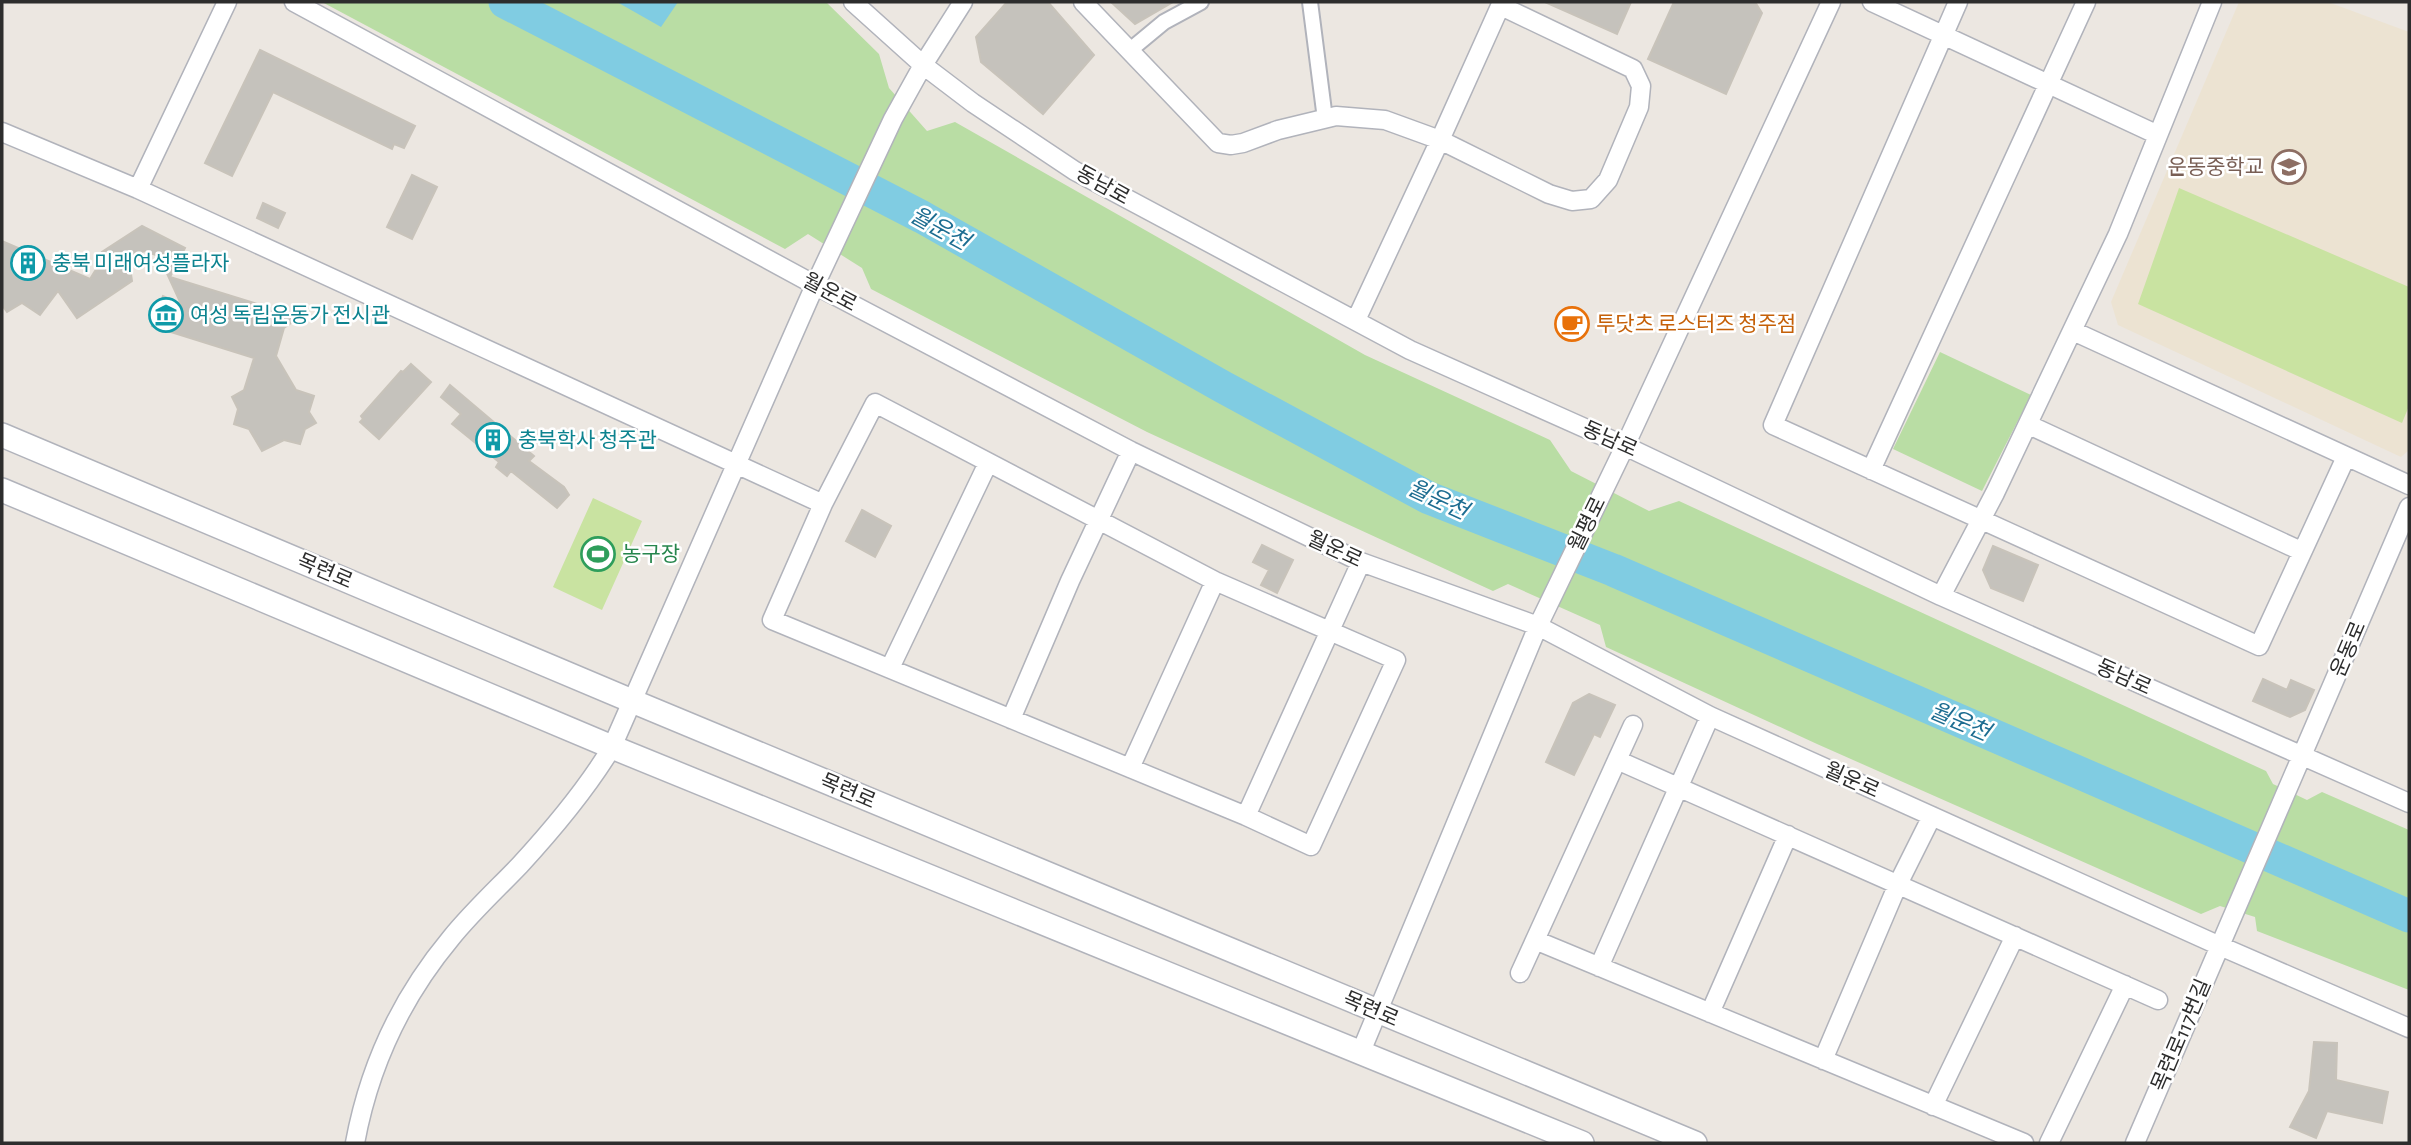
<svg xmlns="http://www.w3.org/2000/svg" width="2411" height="1145" viewBox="0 0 2411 1145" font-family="'Alegreya Sans','Noto Sans KR',sans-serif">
  <rect width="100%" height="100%" fill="#ece7e1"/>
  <path fill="#ece3d2" d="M2239 2H2328L2409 32V450L2401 457 2118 325 2111 302Z"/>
  <path fill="#b9dda4" d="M322 2H826L879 54 889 88 927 131 955 122 1365 355 1550 440 1571 471 1649 511 1679 501 2266 771 2273 784 2307 800 2322 792 2409 830V990L2257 931 2255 917 2220 906 2201 914 1817 744 1606 647 1600 625 1508 584 1493 591 1147 432 871 289 862 268 808 234 785 249Z
    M1940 352 2031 395 1982 491 1893 449Z"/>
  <path fill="#c9e3a1" d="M2179 188 2409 287V406L2402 423 2138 304Z
    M593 498 642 521 602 610 553 587Z"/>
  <path fill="#80cce2" d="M617 2H678L661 27Z"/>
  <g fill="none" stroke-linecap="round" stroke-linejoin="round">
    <path stroke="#80cce2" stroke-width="33" d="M505 2 922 217 1223 387 1429 498 1613 570 2409 916"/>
  </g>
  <path fill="#c5c2bc" stroke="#c8c3ba" stroke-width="2" d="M1007 2H1048L1094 55 1043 114 981 62 976 37Z
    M1111 2H1173L1135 24Z
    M1545 2H1631L1617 34Z
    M1674 2H1755L1762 13 1726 94 1648 59Z
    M260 50 415 126 404 148 394 144 392 149 273 92 232 176 205 163Z
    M412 175 437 187 412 239 387 227Z
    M263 203 285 213 278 228 257 218Z
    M142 226 185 248 170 277 299 317 284 328 276 356 296 390 314 396 309 412 316 423 305 429 300 444 284 440 262 451 249 429 234 424 238 409 232 397 244 390 254 358 152 326 163 296 181 304 159 256 144 251 129 261 132 281 77 318 58 291 40 315 22 303 7 312 2 305V241L90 279 95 271 107 264 102 252Z
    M411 364 431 382 379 439 360 422 363 419 361 416 401 371 403 372Z
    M450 385 534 456 529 461 564 487 569 495 557 508 511 471 507 476 496 467 499 462 452 424 461 414 441 397Z
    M862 510 891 526 875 557 846 541Z
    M1262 545 1293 560 1277 593 1261 585 1269 570 1253 562Z
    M1993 546 2038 565 2023 601 1991 588 1983 570Z
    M2263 679 2287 690 2291 680 2314 690 2305 710 2290 717 2253 701Z
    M1589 694 1615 705 1600 737 1594 734 1574 775 1546 762 1573 703Z
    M2314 1042 2337 1043 2336 1080 2388 1092 2382 1123 2327 1111 2316 1138 2290 1127 2309 1091Z"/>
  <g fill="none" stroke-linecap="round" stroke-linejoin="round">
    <g stroke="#b1b3bb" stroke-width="18">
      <path id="pedestrian" d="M1310 2 1325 119
        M1129 51 1164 22 1201 2"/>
    </g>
    <g stroke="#b1b3bb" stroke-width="21">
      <path id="minor" d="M294 2 815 285 1131 451 1361 562 1538 626 1710 716 2220 946 2409 1028
        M853 2 923 65 973 103 1075 171 1410 350 1625 446 1941 596 2409 803
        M1083 2 1218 143 1231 145 1243 143 1278 130 1336 116 1385 120 1440 140 1549 194 1572 201 1591 199 1608 180 1639 107 1641 86 1633 69 1501 6
        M1872 2 2158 135
        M1958 2 1773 425 2259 646 2346 457
        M2 132 138 189 823 504 772 620 1246 816 1361 562
        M138 189 227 2
        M1356 320 1440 140 1502 2
        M2073 331 2409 485
        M2029 425 2301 551
        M1871 470 2086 2
        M823 504 875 403 1215 581 1396 660 1311 846 1246 816
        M1941 596 1995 493 2118 234 2212 2
        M890 668 988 463
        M1011 719 1070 581 1131 451
        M1617 760 2158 1000
        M1130 768 1215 581
        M1535 940 2024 1143
        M1599 967 1710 716
        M1520 973 1633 725
        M1710 1013 1788 835
        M1360 1054 1538 626 1625 446 1831 2
        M1823 1060 1898 884 1932 816
        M1933 1106 2015 936
        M355 1143C369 1067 401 998 451 938 472 912 497 889 520 865 554 828 586 790 612 747L815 285 893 119 923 65 963 2
        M2049 1143 2125 985
        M2135 1143 2409 507"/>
    </g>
    <g stroke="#b1b3bb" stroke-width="26">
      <path id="tertiary" d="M2 435 632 701 1695 1143
        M2 490 612 747 1582 1143"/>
    </g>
    <use href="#pedestrian" stroke="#fff" stroke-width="14"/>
    <use href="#minor" stroke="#fff" stroke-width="18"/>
    <use href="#tertiary" stroke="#fff" stroke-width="23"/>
  </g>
  <defs>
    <g id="school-ring" transform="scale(1.75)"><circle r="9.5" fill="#fff" stroke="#8d6e63" stroke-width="1.5"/><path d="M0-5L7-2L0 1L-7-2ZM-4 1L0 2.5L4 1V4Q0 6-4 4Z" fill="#8d6e63"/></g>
    <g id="building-ring" transform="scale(1.75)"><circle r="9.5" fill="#fff" stroke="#0f9aa8" stroke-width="1.5"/><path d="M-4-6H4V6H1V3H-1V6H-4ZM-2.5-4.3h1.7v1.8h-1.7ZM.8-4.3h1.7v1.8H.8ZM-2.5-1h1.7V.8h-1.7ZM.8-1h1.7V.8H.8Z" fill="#0f9aa8"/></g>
    <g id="museum-ring" transform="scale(1.75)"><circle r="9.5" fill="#fff" stroke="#0f9aa8" stroke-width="1.5"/><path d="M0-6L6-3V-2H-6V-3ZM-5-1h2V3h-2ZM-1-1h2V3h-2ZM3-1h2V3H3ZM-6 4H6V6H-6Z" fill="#0f9aa8"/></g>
    <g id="cafe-ring" transform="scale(1.75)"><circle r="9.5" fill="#fff" stroke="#e8710a" stroke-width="1.5"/><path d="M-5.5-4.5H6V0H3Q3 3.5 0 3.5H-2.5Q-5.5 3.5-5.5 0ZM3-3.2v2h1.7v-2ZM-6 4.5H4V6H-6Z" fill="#e8710a"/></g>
    <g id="stadium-ring" transform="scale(1.75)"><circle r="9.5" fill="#fff" stroke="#2e9e5b" stroke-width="1.5"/><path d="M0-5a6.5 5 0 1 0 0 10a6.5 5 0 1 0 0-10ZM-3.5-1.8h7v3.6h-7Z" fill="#2e9e5b"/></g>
  </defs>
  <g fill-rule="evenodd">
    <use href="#school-ring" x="2289" y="167"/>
    <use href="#building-ring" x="28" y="263"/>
    <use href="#museum-ring" x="166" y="315"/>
    <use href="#cafe-ring" x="1572" y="324"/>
    <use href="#building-ring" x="493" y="440"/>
    <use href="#stadium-ring" x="598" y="554"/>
  </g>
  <g text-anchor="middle" stroke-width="5" stroke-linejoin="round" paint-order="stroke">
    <g font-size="21" fill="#785e54" stroke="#fff" text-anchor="end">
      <text x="2264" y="174">운동중학교</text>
    </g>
    <g font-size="21" fill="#2d2d2d" stroke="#fff">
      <text transform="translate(1103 185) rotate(29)" y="7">동남로</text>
      <text transform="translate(830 292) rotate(28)" y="7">월운로</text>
      <text transform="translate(1610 439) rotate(24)" y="7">동남로</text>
      <text transform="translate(1587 524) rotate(-64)" y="7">월평로</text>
      <text transform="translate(1335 549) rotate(25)" y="7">월운로</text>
      <text transform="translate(325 571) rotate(23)" y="7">목련로</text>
      <text transform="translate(2348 649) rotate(-67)" y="7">운동로</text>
      <text transform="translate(2124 677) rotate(24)" y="7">동남로</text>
      <text transform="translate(1852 780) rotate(24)" y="7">월운로</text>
      <text transform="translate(848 791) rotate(23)" y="7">목련로</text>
      <text transform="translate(1371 1009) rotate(23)" y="7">목련로</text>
      <text transform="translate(2181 1035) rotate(-67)" y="7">목련로117번길</text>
    </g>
    <g font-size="21" fill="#0d838f" stroke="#fff" text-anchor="start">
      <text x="52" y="270">충북 미래여성플라자</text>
      <text x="190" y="322">여성 독립운동가 전시관</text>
      <text x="518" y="447">충북학사 청주관</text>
    </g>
    <g font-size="21" fill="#c56008" stroke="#fff" text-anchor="start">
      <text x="1596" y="331">투닷츠 로스터즈 청주점</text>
    </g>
    <g font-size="21" fill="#27864d" stroke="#fff" text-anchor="start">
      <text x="622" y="561">농구장</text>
    </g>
    <g font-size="23" font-style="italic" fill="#1d6d91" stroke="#fff">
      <text transform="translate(940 228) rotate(29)" y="8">월운천</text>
      <text transform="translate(1438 499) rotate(25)" y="8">월운천</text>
      <text transform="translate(1960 721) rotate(23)" y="8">월운천</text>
    </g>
  </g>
  <rect width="2411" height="1145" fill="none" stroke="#2d2d2d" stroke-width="7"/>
</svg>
